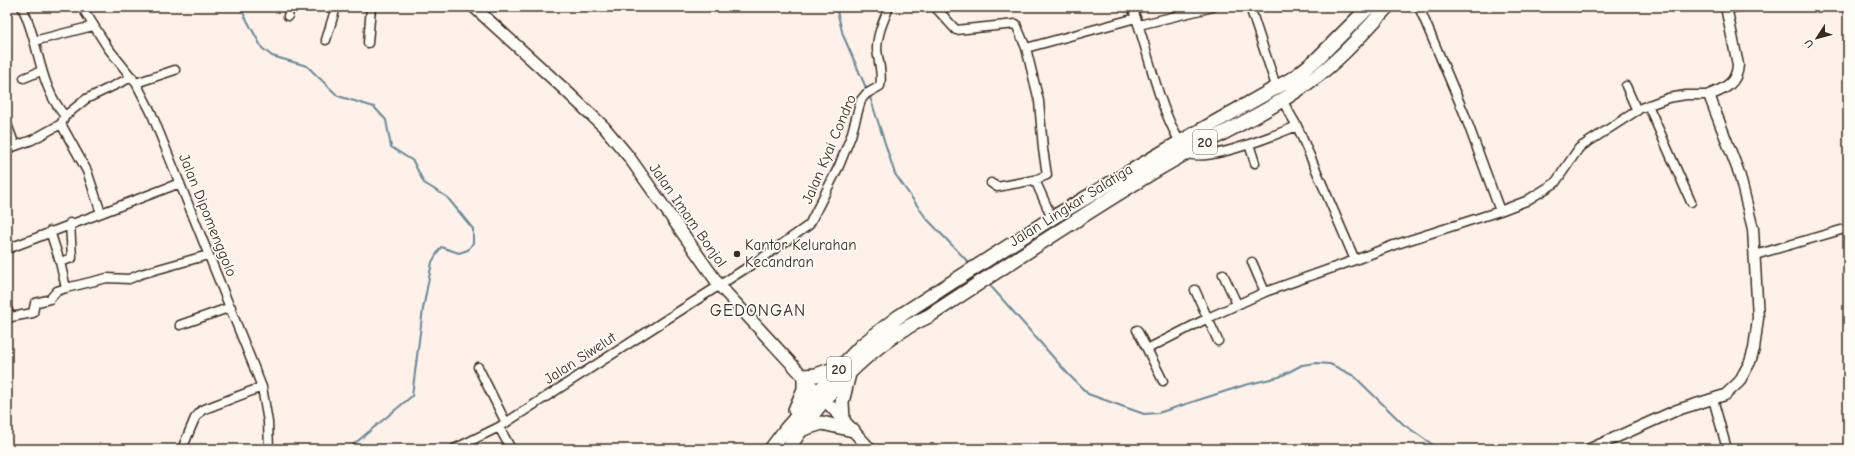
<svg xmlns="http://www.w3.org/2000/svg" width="1855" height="456" viewBox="0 0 1855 456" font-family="'Comic Neue',sans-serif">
  <rect width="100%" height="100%" fill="#fdf1e9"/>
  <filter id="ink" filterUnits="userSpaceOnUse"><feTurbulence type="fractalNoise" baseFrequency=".025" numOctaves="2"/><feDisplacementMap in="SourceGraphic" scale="8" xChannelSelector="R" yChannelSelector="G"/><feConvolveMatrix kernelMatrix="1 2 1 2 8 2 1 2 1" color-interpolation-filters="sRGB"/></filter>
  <g filter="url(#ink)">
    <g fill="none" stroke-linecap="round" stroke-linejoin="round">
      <path stroke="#698998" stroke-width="2" d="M237 7 242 11 262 48 272 56 307 66 338 96 374 107 386 120 391 147 413 161 424 183 447 197 473 229V243L468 250 459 253 441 247 432 262 423 309 412 396 348 449
        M836 7 843 35 867 90
        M869 94 895 174 926 218 971 265
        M1848 110 1846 137 1848 139
        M988 283 1068 374 1088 394 1144 414 1158 413 1245 385 1279 377 1302 365 1316 363 1330 364 1354 376 1403 424 1439 449
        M1843 449 1848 435"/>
      <g stroke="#3b2a1e" stroke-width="11">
        <path id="minor" d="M22 7C40 43 38 85 65 116
          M82 7 108 48 136 83 151 112 262 387 268 422 269 449
          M935 7 956 30 1016 24 1026 48 1136 18
          M1132 7C1149 51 1156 101 1180 142
          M1250 7 1277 89
          M1419 7 1464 113 1500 211 1526 201 1555 183 1579 148 1641 108 1668 98 1686 95H1709
          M1727 9 1738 7
          M288 16 290 7
          M1139 25 1213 7
          M326 40 336 7
          M34 41 93 26
          M368 43 371 7
          M24 78 41 71
          M136 83 175 70
          M1626 86 1637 111
          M1282 100 1297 126 1355 260 1394 245 1500 211
          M1648 105 1691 202
          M7 124 15 146
          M61 124 87 171 101 213
          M1249 144 1255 163
          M7 149 32 140 61 124 65 116 86 99 132 77
          M1186 152C1198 167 1280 133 1297 126
          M1035 180 1052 218
          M991 183 997 187 1035 180 1047 175 1043 149 1039 101 1026 48
          M50 231 60 262 66 288
          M7 249 180 183
          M1755 255 1848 228
          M60 262 72 258 70 223
          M1252 262 1265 292
          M1223 274 1237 304
          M1195 290 1218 341
          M7 309 11 317 33 313 35 303 50 299 57 291 66 288 107 278 129 279 141 274 208 255
          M180 325 231 307
          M1137 330 1147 349
          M478 367 506 423
          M1163 381 1147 349 1208 318 1265 292 1355 260
          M1713 399 1727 449
          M499 427 511 449
          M182 449 195 418 202 410 262 387
          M454 449 499 427 765 256 809 225 839 166 851 136 861 100 866 94 880 86C883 74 878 61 877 49 877 34 884 20 889 7"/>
      </g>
      <g stroke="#3b2a1e" stroke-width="13">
        <path id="tertiary" d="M1590 449 1677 410 1725 395 1739 382 1750 362 1754 349 1758 318 1753 229 1739 173 1709 95C1725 89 1737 83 1738 65L1726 7"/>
      </g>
      <g stroke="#3b2a1e" stroke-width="14">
        <path id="secondary" d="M474 7 563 88 604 127 629 157 719 285 870 449"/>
      </g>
      <g stroke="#3b2a1e" stroke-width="16">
        <path id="trunk" d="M795 410 804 389V376L816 375 839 367
          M843 420 842 402 849 374
          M800 430 822 423 853 430
          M771 449 786 429 833 375 862 345 898 317 1052 218 1180 142 1295 77 1317 59 1369 7
          M788 449C823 396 870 343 929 316 1005 266 1082 215 1160 168 1209 138 1263 116 1309 82 1339 61 1363 33 1387 7"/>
      </g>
      <use href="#minor" stroke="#fdfcf7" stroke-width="8"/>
      <use href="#tertiary" stroke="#fdfcf7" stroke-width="10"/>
      <use href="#secondary" stroke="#fdfcf7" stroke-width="11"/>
      <use href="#trunk" stroke="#fdfcf7" stroke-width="13"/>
    </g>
  </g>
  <circle fill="#3b2a1e" stroke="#fdfcf7" stroke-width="1.5" cx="737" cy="254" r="4"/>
  <g text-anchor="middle" stroke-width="3.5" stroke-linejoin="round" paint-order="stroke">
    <g fill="#fdfcf7" stroke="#75695f" stroke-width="1">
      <rect x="1193" y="130" width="24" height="24" rx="3"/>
      <rect x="827" y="357" width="24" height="24" rx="3"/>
    </g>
    <g font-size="14" font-weight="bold" fill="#3b2a1e">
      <text x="1205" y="147">20</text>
      <text x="839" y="374">20</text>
    </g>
    <g font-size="15" fill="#3b2a1e" stroke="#fdfcf7">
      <text transform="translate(829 149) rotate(-67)" y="5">Jalan Kyai Condro</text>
      <text transform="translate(1071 205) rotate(-32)" y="5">Jalan Lingkar Salatiga</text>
      <text transform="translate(208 215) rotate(68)" y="5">Jalan Dipomenggolo</text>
      <text transform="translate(688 215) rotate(55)" y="5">Jalan Imam Bonjol</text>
      <text transform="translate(580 358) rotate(-33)" y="5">Jalan Siwelut</text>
    </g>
    <g font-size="15" fill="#3b2a1e" stroke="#fdfcf7" text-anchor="start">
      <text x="745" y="250">Kantor Kelurahan<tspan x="745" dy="17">Kecandran</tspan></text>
    </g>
    <g font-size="17" letter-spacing="1" fill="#3b2a1e" stroke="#fdfcf7">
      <text x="758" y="316">GEDONGAN</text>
    </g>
  </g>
  <rect width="1855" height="456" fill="none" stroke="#fdfcf7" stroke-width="24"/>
  <rect x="12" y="12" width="1831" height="432" fill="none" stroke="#3b2a1e" stroke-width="1.5" filter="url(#ink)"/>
  <g transform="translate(1817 38) rotate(234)" stroke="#fdfcf7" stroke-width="3" paint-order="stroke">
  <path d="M0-3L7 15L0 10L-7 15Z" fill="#3b2a1e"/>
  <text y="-6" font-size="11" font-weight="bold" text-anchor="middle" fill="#3b2a1e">U</text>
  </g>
</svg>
